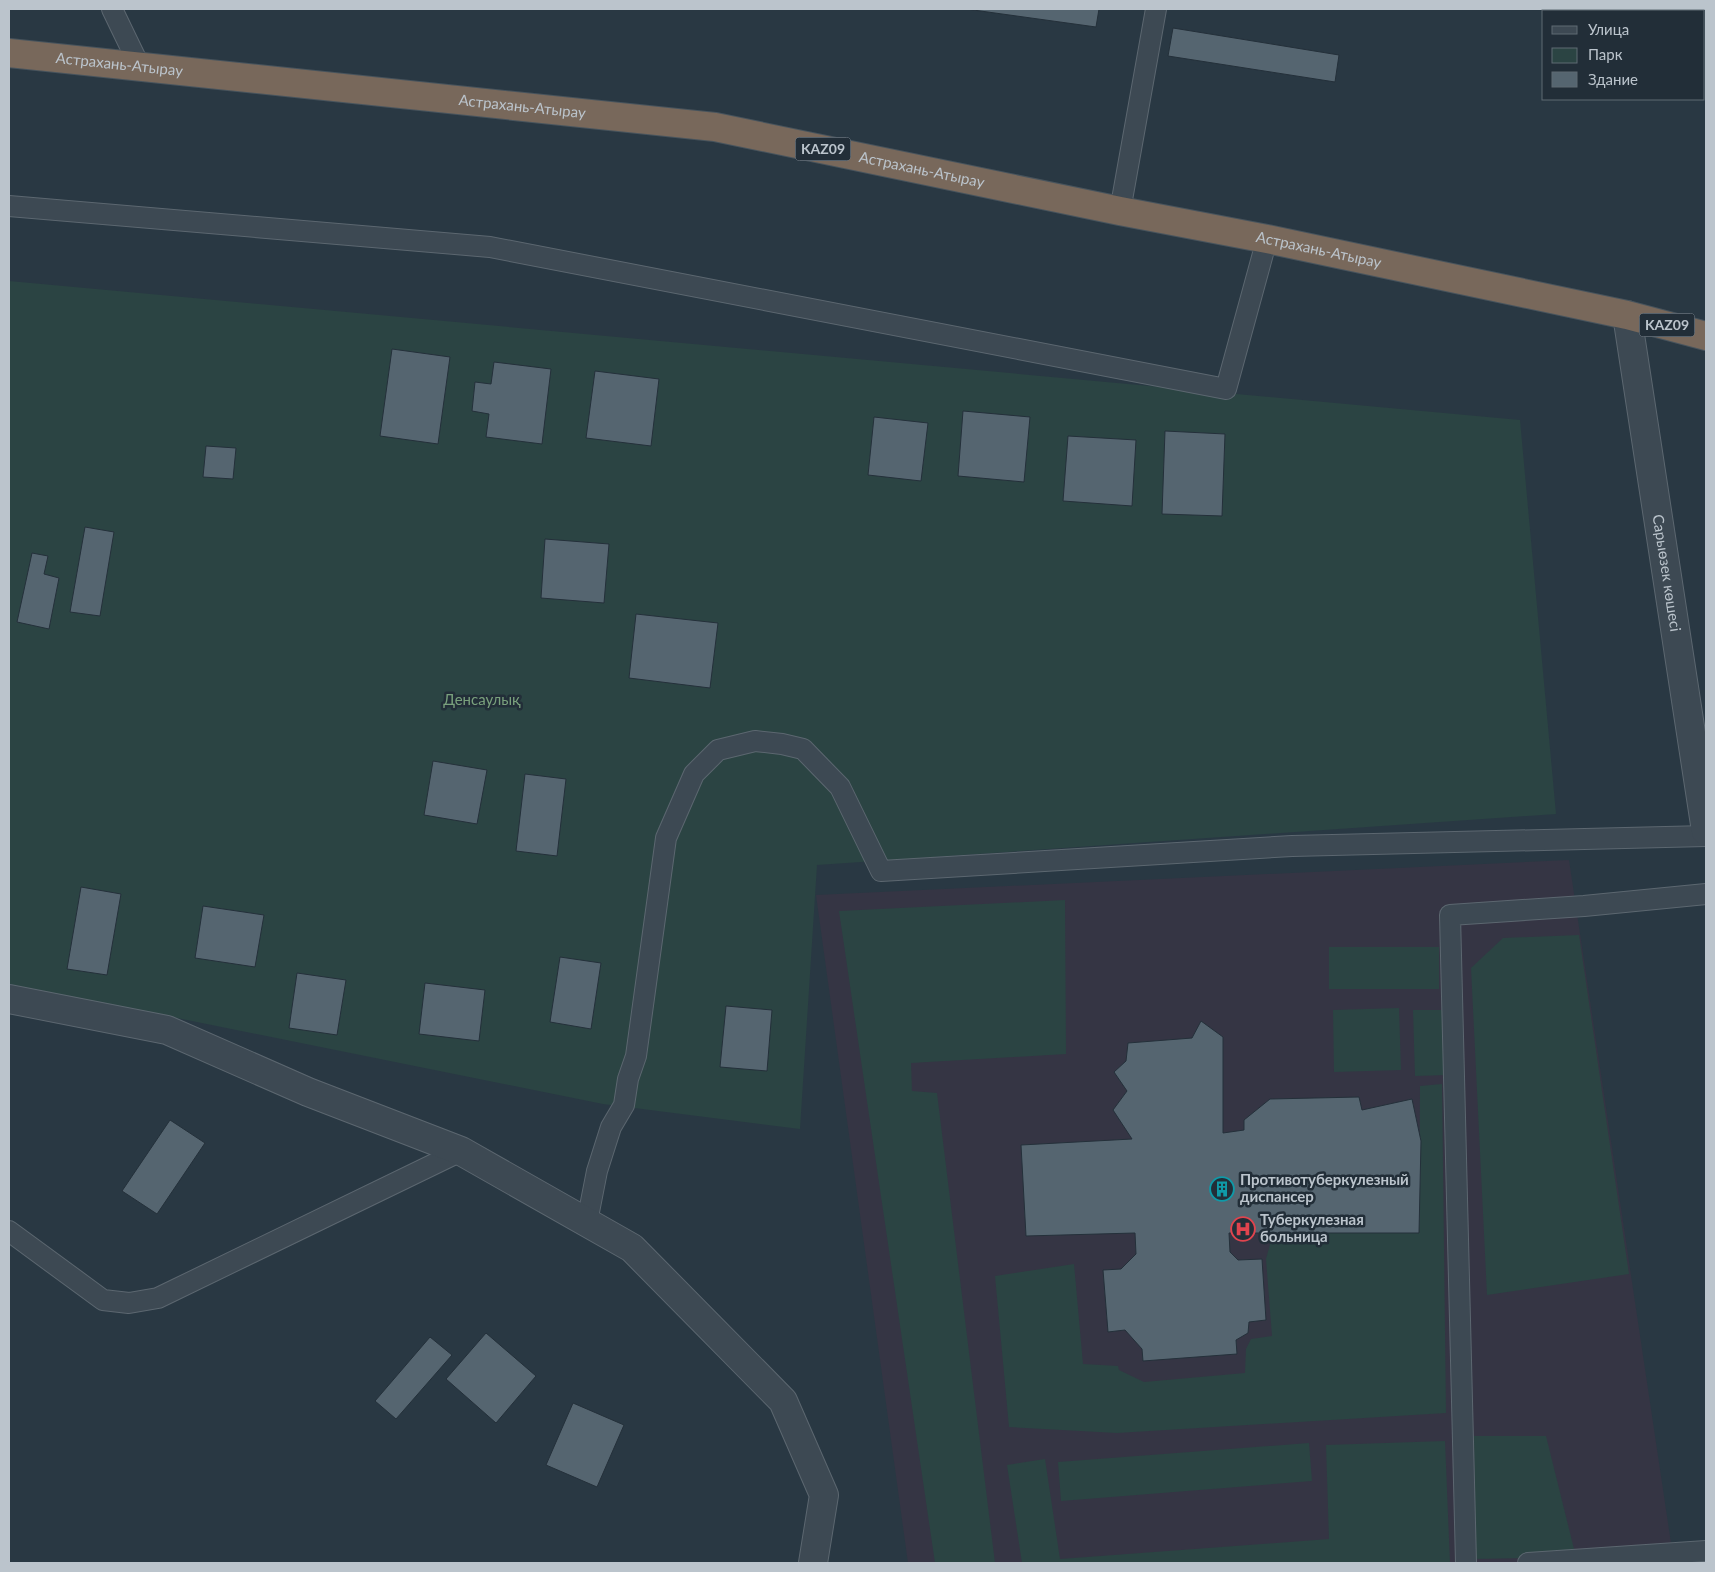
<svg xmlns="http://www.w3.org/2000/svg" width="1715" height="1572" viewBox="0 0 1715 1572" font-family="Lato,sans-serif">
  <rect width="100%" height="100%" fill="#293843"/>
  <path fill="#353544" d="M1569 860 1674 1563H908L816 895Z"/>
  <path fill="#2b4443" d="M9 281 1520 420 1556 814 817 865 800 1129 603 1104 9 984Z
    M1065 900 1066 1054 911 1063 912 1091 937 1093 995 1563H935L839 911Z
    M1579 935 1629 1274 1487 1295 1471 968 1503 938Z
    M1329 947H1439V989H1329Z
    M1399 1008 1401 1070 1334 1072 1333 1010Z
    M1413 1010H1446L1448 1075 1415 1076Z
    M1442 1084 1446 1413 1117 1433 1009 1427 995 1276 1074 1264 1083 1364 1118 1366 1119 1370 1144 1382 1245 1373 1246 1349 1251 1339 1272 1336 1266 1259 1273 1233 1419 1232 1420 1086Z
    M1474 1436H1546L1576 1557 1475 1559Z
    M1445 1441 1450 1563H1022L1007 1465 1045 1459 1060 1559 1329 1539 1326 1445Z
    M1309 1443 1312 1481 1061 1501 1058 1462Z"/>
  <path fill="#556570" stroke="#24303a" d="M966 9H1099L1096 27Z
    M1173 28 1339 55 1335 82 1168 56Z
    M392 349 450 357 438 444 380 436Z
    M494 362 551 369 542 444 486 437 489 414 472 411 475 382 491 384Z
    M595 371 659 379 651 446 586 438Z
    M963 411 1030 417 1024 482 958 476Z
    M874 417 928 423 921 481 868 475Z
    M1165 431 1225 434 1222 516 1162 514Z
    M1068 436 1136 440 1132 506 1063 501Z
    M206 446 236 448 233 479 203 477Z
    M85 527 114 532 100 616 70 612Z
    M545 539 609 544 604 603 541 598Z
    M32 553 48 556 44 574 59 578 49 629 17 622Z
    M636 614 718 623 710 688 629 678Z
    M433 761 487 770 477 824 424 815Z
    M525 774 566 779 557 856 516 851Z
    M81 887 121 894 107 975 67 969Z
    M203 906 264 915 255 967 195 958Z
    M560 957 601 963 591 1029 550 1022Z
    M297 973 346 980 337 1035 289 1028Z
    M425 983 485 990 479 1041 419 1034Z
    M726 1006 772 1010 767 1071 720 1067Z
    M1201 1021 1223 1037V1133L1244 1130V1120L1270 1099 1359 1097 1362 1110 1412 1099 1421 1141 1419 1233H1229L1230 1252 1238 1260 1262 1259 1266 1320 1249 1322 1248 1333 1236 1340 1237 1354 1143 1361 1142 1349 1125 1330 1108 1332 1103 1270 1121 1269 1136 1254 1135 1233 1026 1236 1021 1145 1132 1139 1113 1110 1127 1091 1114 1072 1126 1061 1128 1043 1192 1038Z
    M170 1120 205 1143 157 1214 122 1191Z
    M486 1333 536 1376 496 1423 446 1379Z
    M430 1337 452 1355 396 1419 375 1401Z
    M573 1403 624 1425 597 1487 546 1465Z"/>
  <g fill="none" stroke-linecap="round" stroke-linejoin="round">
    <g stroke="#5c6770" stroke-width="22">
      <path id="lane" d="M112 9 140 67
        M9 206 490 247 1226 389 1267 239
        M1120 211 1156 9
        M587 1222 597 1171 611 1127 624 1105 628 1079 636 1056 666 838 694 774 718 750 755 741 782 744 803 749 840 787 881 871 1292 846 1706 836
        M9 1231 103 1300 129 1303 158 1298 461 1151
        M1466 1563 1450 915 1584 906 1706 894
        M1528 1563 1706 1551"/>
    </g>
    <g stroke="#5c6770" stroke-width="30">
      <g id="street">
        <path id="s1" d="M1627 315 1706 831"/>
        <path d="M9 999 167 1030 308 1092 461 1151 632 1248 783 1401 824 1495 813 1563"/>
      </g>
    </g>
    <g stroke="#48545d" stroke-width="30">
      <g id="highway">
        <path id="s2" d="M9 53 715 127 1120 211 1267 239 1627 315 1706 336"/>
      </g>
    </g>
    <use href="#lane" stroke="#3d4953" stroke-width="20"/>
    <use href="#street" stroke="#3d4953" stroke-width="28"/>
    <use href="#highway" stroke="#78685b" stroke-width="28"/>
  </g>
  <defs>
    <g id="building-ring" transform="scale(1.25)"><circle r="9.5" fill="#222e38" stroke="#0f9aa8" stroke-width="1.5"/><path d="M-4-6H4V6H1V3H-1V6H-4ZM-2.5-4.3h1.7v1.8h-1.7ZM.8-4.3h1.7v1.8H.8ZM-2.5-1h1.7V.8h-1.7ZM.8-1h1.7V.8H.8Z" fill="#0f9aa8"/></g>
    <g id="hospital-ring" transform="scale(1.25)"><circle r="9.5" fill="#222e38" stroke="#e0444e" stroke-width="1.5"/><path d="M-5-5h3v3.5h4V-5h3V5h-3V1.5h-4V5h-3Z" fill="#e0444e"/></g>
  </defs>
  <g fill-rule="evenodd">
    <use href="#building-ring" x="1222" y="1189"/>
    <use href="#hospital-ring" x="1243" y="1229"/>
  </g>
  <g text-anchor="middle" stroke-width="5" stroke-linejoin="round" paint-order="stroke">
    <g fill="#222e38" stroke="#8d97a0" stroke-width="1">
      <rect x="795.5" y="137.5" width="55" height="23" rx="4"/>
      <rect x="1639.5" y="313.5" width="55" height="23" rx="4"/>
    </g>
    <g font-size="14" font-weight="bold" fill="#bbc4cc">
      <text x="823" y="154">KAZ09</text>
      <text x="1667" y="330">KAZ09</text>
    </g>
    <g font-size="15" fill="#bbc4cc" stroke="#222e38">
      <text dy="5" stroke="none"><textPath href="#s2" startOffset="111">Астрахань-Атырау</textPath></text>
      <text dy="5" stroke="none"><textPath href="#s2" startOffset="516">Астрахань-Атырау</textPath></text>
      <text dy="5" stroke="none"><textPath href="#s2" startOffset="921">Астрахань-Атырау</textPath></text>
      <text dy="5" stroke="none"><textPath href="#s2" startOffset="1326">Астрахань-Атырау</textPath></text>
      <text dy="5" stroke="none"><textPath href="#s1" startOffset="261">Сарыөзек көшесі</textPath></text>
    </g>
    <g font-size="15" fill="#7aa17d" stroke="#222e38">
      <text x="482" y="705">Денсаулық</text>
    </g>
    <g font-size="15" font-weight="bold" fill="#bbc4cc" stroke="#222e38" text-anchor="start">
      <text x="1240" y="1185">Противотуберкулезный<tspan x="1240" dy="17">диспансер</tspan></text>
      <text x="1260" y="1225">Туберкулезная<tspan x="1260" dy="17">больница</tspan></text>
    </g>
  </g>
  <rect width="1715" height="1572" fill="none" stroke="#bbc4cc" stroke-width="20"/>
  <rect x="1542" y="10" width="162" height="90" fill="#222e38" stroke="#5f6a73"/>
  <rect x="1552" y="26" width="25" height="8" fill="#3d4953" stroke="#5f6a73"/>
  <text x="1588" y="35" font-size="15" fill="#bbc4cc">Улица</text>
  <rect x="1552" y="48" width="25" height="15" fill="#2b4443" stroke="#5f6a73"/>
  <text x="1588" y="60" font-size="15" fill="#bbc4cc">Парк</text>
  <rect x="1552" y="72" width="25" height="15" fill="#556570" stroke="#5f6a73"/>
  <text x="1588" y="85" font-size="15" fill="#bbc4cc">Здание</text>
</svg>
